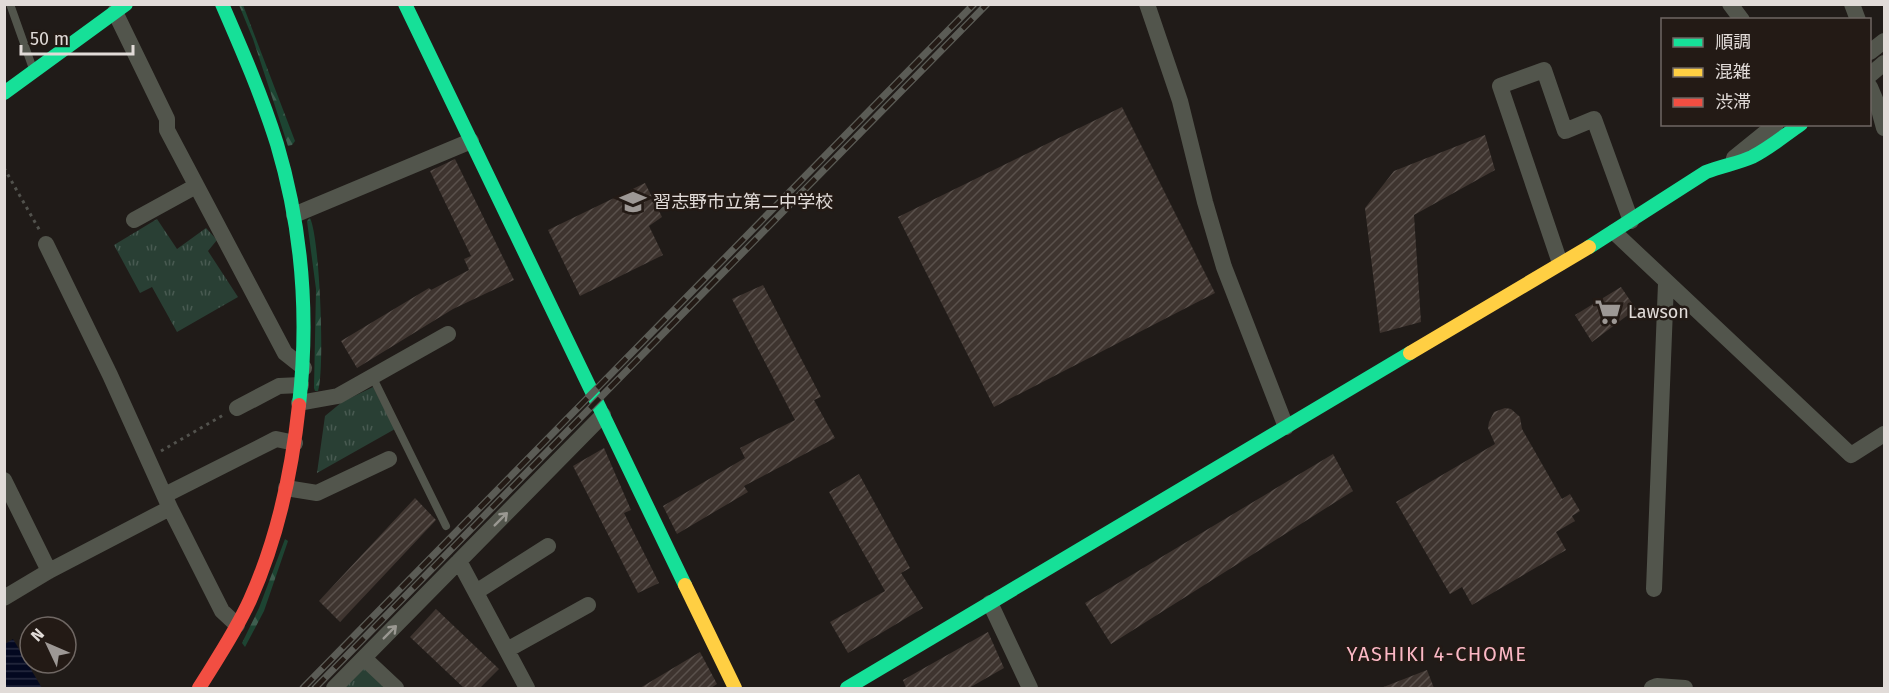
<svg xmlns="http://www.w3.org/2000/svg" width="1889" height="693" viewBox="0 0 1889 693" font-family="'Fira Sans','Noto Sans JP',sans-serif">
  <defs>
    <pattern id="grass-tufts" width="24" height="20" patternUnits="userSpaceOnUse" patternTransform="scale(1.5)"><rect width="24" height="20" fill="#293f34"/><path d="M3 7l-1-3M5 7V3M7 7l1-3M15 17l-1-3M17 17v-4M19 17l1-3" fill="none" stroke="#485a51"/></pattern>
    <pattern id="forest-firs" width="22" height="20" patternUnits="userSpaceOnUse" patternTransform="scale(1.5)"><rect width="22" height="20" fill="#1d4432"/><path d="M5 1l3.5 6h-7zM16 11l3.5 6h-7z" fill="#3e5e4f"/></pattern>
    <pattern id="water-rules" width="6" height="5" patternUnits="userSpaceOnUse" patternTransform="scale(1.5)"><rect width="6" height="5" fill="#030820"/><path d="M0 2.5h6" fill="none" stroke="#272b40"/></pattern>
    <pattern id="building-hatch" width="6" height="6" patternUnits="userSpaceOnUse" patternTransform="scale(1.5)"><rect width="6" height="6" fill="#3e342f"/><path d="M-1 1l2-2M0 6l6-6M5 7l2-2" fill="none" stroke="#5a514c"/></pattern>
  </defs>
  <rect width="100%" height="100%" fill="#201b18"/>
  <path fill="url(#grass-tufts)" d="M157 219 177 249 206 228 217 240 208 251 238 297 177 332 152 287 140 293 114 245Z
    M373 387 395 429 317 473 325 416 342 402Z
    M367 664 393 688H342Z"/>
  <path fill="url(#forest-firs)" d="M239 5H243L295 141 292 145 288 146 253 39Z
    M310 218C320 238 325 371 318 391H315L314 388 316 289 307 221Z
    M285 539 288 541 264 611 245 647 242 643 259 608Z"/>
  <path fill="url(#water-rules)" d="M13 639 42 688H5V644Z"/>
  <path fill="url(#building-hatch)" d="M1122 107 1215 293 994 407 898 217Z
    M1485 135 1495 170 1414 215 1421 322 1380 333 1365 208 1394 171Z
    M455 159 514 280 453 309 357 368 341 341 429 288 431 290 469 270 464 259 471 256 430 171Z
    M645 183 662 217 649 226 663 255 580 296 548 230Z
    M763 285 821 397 814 400 835 438 744 486 748 492 677 534 663 506 745 458 740 448 795 420 732 299Z
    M1621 287 1636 309 1592 342 1575 315Z
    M1505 408 1511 409 1520 417 1522 429 1562 499 1570 494 1580 511 1572 516 1575 521 1556 532 1566 550 1472 605 1462 587 1450 594 1396 502 1495 444 1488 428 1489 422 1494 412Z
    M604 448 631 510 624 513 659 583 638 593 573 466Z
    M1333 454 1353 491 1111 644 1085 603Z
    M859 474 910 568 901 573 923 608 848 653 830 622 885 591 829 492Z
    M415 498 436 520 340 622 319 601Z
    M436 609 499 669 480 688H464L410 637Z
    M988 632 1004 668 969 688H906L903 680Z
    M700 652 717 684 711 688H640Z
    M1427 670 1434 688H1381Z"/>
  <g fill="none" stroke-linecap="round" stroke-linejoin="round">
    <path stroke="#52524d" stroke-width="3" stroke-dasharray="3 4.5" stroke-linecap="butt" d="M4 168 40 231
      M161 451 225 414"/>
    <path stroke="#52554c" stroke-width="8" d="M10 4 32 66
      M373 378 446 526"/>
    <path stroke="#52554c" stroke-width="16" d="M1147 4 1180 101 1205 202 1224 267 1286 427
      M1730 4 1742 20
      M1852 4 1858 20
      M115 12 167 119V130L285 353 304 368
      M1870 52 1884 41
      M1870 75 1884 63
      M1870 87 1878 106 1884 128
      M1734 158 1776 124
      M294 215 471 141
      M134 220 196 186
      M1614 232 1851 455 1884 434
      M46 244 110 375 170 508 222 611 237 625
      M1560 263 1500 86 1544 70 1565 131 1594 119 1631 221
      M299 403 338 396 448 334
      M237 408 279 386 301 385
      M4 480 49 571
      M286 488 317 493 389 459
      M165 495 276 439 295 443
      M459 561 527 688
      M1654 589 1666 283
      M476 592 548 546
      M4 598 49 571 170 508
      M990 603 1030 688
      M507 650 588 605
      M364 658 396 688
      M334 688 603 415
      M1652 688 1657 686 1685 688"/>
    <path stroke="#16e098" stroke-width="14" d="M222 4C242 50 262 96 277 144 302 228 309 318 299 405
      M405 4 685 585
      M4 93 126 4
      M1589 247 1706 172C1721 166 1739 163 1752 157 1770 148 1785 135 1801 124
      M847 688 1410 353"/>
    <path stroke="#ffcf43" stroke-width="14" d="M1410 353 1589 247
      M685 585 735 688"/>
    <path stroke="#f24e42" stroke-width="14" d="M199 688C217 659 236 631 250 600 277 540 292 471 299 405"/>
    <g stroke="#5b5c56" stroke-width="7">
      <path id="rail" d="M303 688 974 4
        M315 688 987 4"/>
    </g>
    <use href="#rail" stroke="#231a15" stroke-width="4.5" stroke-dasharray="14" stroke-linecap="butt"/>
  </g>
  <defs><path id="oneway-shaft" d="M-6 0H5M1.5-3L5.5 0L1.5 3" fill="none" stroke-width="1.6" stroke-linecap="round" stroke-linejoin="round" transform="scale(1.5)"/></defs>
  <g stroke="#9a9892">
    <use href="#oneway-shaft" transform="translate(501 519) rotate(-45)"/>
    <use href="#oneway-shaft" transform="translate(390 632) rotate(-45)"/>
  </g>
  <defs>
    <g id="school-bare" transform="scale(2.07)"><path d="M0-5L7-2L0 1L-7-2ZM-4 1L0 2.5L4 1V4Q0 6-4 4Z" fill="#9d9895" stroke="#231a15" stroke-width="2.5" paint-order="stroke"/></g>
    <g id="supermarket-bare" transform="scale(2.07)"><path d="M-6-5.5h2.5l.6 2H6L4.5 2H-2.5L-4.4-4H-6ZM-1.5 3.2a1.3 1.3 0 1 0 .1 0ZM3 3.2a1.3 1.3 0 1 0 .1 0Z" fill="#9d9895" stroke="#231a15" stroke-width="2.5" paint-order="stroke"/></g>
  </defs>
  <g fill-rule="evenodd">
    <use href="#school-bare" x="633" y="202"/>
    <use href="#supermarket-bare" x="1608" y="312"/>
  </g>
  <g text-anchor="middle" stroke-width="5" stroke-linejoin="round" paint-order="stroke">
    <g font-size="18" fill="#e1dbd8" stroke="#231a15" text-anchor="start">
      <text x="653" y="208">習志野市立第二中学校</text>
      <text x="1628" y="318">Lawson</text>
    </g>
    <g font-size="20" letter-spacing="1.5" fill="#fbb8c5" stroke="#231a15">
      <text x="1437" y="661">YASHIKI 4-CHOME</text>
    </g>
  </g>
  <rect width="1889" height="693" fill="none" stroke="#e1dbd8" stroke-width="12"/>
  <rect x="1661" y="18" width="210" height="108" fill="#231a15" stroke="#6f6763" stroke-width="1.5"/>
  <rect x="1673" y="38" width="30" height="9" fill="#16e098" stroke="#6f6763" stroke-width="1.5"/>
  <text x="1715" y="48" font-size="18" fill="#e1dbd8">順調</text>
  <rect x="1673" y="68" width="30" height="9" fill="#ffcf43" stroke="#6f6763" stroke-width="1.5"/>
  <text x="1715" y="78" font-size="18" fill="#e1dbd8">混雑</text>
  <rect x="1673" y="98" width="30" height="9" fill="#f24e42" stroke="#6f6763" stroke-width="1.5"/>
  <text x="1715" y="108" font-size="18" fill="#e1dbd8">渋滞</text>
  <g transform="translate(48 645) rotate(314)"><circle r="28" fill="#231a15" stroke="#6f6763" stroke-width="1.5"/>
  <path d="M0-4.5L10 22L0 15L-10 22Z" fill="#9d9895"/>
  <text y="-9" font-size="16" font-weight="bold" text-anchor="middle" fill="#e1dbd8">N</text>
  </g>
  <path d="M21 45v9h112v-9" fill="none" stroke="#e1dbd8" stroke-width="3"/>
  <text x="30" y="45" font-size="18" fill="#e1dbd8" stroke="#231a15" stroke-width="4.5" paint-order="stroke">50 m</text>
</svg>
